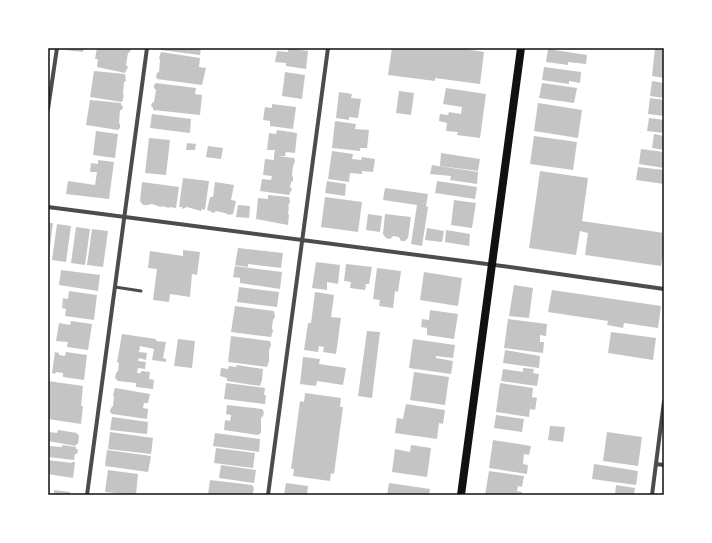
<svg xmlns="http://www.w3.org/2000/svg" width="712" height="543" viewBox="0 0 712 543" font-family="Raleway,sans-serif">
  <rect width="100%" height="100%" fill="#fff"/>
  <path fill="#c4c4c4" d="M65 48H84L83 52 65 50Z
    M97 48H131L130 52 128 53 126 65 128 67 125 73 97 67 98 59H95Z
    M161 48H201L200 55 161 50Z
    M288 48 308 51 306 69 286 66V63L275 62 277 51 288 52Z
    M392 48H459L484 52 480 84 435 78V81L388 75Z
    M655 48 664 50V78L652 76Z
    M548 49 587 55 586 64 568 62V65L546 62Z
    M161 52 200 58 199 67 206 68 202 85 157 79 156 76 157 73 159 72 160 60 159 58Z
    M544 67 581 72 580 83 569 81V84L542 80Z
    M94 71 125 74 126 81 124 82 123 94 124 95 122 102 90 97Z
    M285 72 305 75 302 99 282 96Z
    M652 81 664 83V98L650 96Z
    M156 83 196 88 195 94 202 95 200 115 153 110V108L151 106 152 103 154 102 156 90 154 88V85Z
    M542 83 577 88 574 103 539 98Z
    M446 88 486 94 480 138 457 135 458 132 446 131 447 123 439 121 440 114 448 115 449 112 461 114 462 107 443 104Z
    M399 91 414 93 411 115 396 113Z
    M339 92 352 94 351 98 361 99 358 118 349 117V120L336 118Z
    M650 98 664 100V116L648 114Z
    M90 100 121 103V105L123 106 122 110H120L119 123 120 124V128L118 130 86 125Z
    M538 103 582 110 578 138 534 131Z
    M272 104 296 107 293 129 270 126V121L263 120 265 107 272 108Z
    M152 114 191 119 190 133 150 128Z
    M649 118 664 120V133L647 131Z
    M335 121 356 124 355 129 369 130 367 148H360V151L332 148Z
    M277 130 297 133 295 153 286 152 285 156H278L294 158 295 161 293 166 292 175 293 177V181L291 182 290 187 292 189 289 195 260 191 262 179 271 180 272 176 263 175 265 159 274 160V155L275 150H267L269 133 276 134Z
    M96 131 118 134 115 158 93 155Z
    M654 134 664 136V150L652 148Z
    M534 136 577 142 573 170 530 164Z
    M149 138 170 140 166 175 145 173Z
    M187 143 196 144 195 150H186Z
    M208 146 223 148 221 159 206 157Z
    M641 149 664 152V168L639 164Z
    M332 151 353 154 352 159 361 160 362 157 375 159 373 172 362 171V174L350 173 349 182 328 179Z
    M441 153 480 159 478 171 440 166Z
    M98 160 114 162 109 199 66 194 68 181 95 185 97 172H90L91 163 98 164Z
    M432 165 478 172 477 184 450 180 451 176 430 174Z
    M638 167 664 170V184L636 180Z
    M540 171 588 178 582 221 664 233V248L661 266 585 255 588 233 580 231 576 255 529 248Z
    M183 178 209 181 205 210 202 209 201 211 187 207 182 209V207H179Z
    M327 181 346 184 345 196 325 193Z
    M437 181 477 187 475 199 435 193Z
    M142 182 179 187 176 208 170 207 169 208 162 206 161 207 152 204H150L149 205H143L140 201Z
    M215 182 234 185 231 200 236 201 233 214 229 215 225 213 216 211 214 213 207 210 210 197H213Z
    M385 188 428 194 426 206 428 207 422 246 411 244 417 205 383 200Z
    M268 195 289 197 290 201 288 207H289L288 214 289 215 288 225 256 219 258 198 268 199Z
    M325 197 362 202 358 232 321 227Z
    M454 200 476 203 472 228 451 225Z
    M238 205 250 206 249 218 236 217Z
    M368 214 382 216 380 232 366 230Z
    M385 214 411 217 408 238 405 241H401L399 237 393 236 390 239 386 238 383 234Z
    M48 223H53L49 255H48Z
    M57 224 71 226 66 262 52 260Z
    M76 227 90 229 85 265 71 263Z
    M427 228 444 231 442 242 425 240Z
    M92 229 108 231 103 267 87 265Z
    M446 230 470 234 469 246 445 242Z
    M238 248 283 253 281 268 248 264V267L235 265Z
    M183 250 200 252 197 275 192 274 190 297 170 294 169 302 153 300 157 269 148 268 150 251 183 256Z
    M316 262 340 265 338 284 327 282V290L312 288Z
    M346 264 372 267 369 284H366L365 290 350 288 351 282 344 281Z
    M235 266 282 272 280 289 240 283V278L233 277Z
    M377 268 401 271 398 292 395 291 393 308 379 306 380 300 373 299Z
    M61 270 100 275 98 291 59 285Z
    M424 272 462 278 458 306 420 300Z
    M514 285 533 288 529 318 509 316Z
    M239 287 279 292 277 307 237 302Z
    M552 290 661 306 658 328 624 323 623 328 607 325 608 321 548 312Z
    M69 291 97 295 94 320 65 316 66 309 62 308 63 298 68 299Z
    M315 292 334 295 331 317 341 318 336 354 323 352 324 347 319 346 318 352 304 350 308 323H311Z
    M235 306 274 311 275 317 273 320 272 328 273 331 271 337 231 332Z
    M430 310 458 314 454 339 427 335V328L421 327 422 319 429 320Z
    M508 319 547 324 546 336 540 335V342H544L543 353 504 348Z
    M71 321 92 324 88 350 67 347 68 342 56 341 59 323 70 325Z
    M367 331 380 332 372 398 358 396Z
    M611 332 656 338 653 360 608 353Z
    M122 334 156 339V341L166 342 163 358 166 359V362L152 360 154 349 140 346 139 352 147 353 146 360 139 358 138 361 146 362 145 369 138 368 137 373H141V371L150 372 149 379 154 380 153 389 136 387V383L118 381 115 378 116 373 118 371 119 363 117 362Z
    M231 336 270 341 271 345 269 350V361L267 367 228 362Z
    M178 339 195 341 192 368 174 366Z
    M413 339 455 345 453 358 436 356V358L453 361 451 374 409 368Z
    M505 350 540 356 539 368 503 363Z
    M55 352 59 353V355L65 356 66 352 87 355 84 380 63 377V373L56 372 55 374 52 373Z
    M303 357 320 359 319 364 346 368 343 385 317 381 316 386 300 384Z
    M237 365 263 369 262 380 260 386 227 381V378L220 376 221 368 228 369 229 366 236 367Z
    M523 368 534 369 533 373 539 374 537 386 501 381 503 369 523 372Z
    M414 372 449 377 445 405 410 400Z
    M48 381 83 386 81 406H83L81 424 48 419Z
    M226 383 265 388 264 395H266L265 404 224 399Z
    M500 383 533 388 532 397 537 398 535 410 530 409 529 417 496 412Z
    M115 388 150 394 148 403H144L143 408 148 409 147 419 112 414 110 412 111 408 113 406 114 397 113 395Z
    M305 393 341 398 340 407H343L334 474 331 473 330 481 293 476 294 469H291L300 401 304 402Z
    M406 404 445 410 443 424 439 423 437 439 395 433 397 418 403 419Z
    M227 405 262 409 264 412 263 416 261 418V433L258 435 224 430 225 420 230 421 231 415 226 414Z
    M496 415 524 419 522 432 494 428Z
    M112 417 148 422 147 434 110 430Z
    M550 426 565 427 563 442 548 440Z
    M48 429H50L49 432 57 433 58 430 77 433V434L79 435 78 444H76V446L48 441Z
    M110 432 153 438 151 454 108 449Z
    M607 432 642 437 638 466 603 461Z
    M215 433 260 439 259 452 213 446Z
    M493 440 531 446 529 455 524 454 523 464 528 465 527 474 489 468Z
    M62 445 76 447V449H78L77 454H75L74 460 48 457V446L62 447Z
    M411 445 431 448 427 477 392 472 395 449 410 452Z
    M216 448 255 453 253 468 214 463Z
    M107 450 151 456 148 472 105 466Z
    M48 460 72 463V462H75L73 478 48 474Z
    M594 464 638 471 636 485 592 479Z
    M221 465 256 470 254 483 219 478Z
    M108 470 138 474 136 495 105 492Z
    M489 471 524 476 522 487 518 486 517 491 522 492 521 495H485Z
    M210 480 252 485 254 488 253 493 251 495H208Z
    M286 483 308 486 307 495H284Z
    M389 483 430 489 429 495H387Z
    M616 485 635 488 634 495H615Z
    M54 490 70 492V495H54Z"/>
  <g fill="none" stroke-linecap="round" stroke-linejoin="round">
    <path stroke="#4c4c4c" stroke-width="3" d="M115 287 141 291"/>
    <path stroke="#4c4c4c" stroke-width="4" d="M48 109 57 48
      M48 207 517 268 664 289
      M656 464 664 465
      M87 495 147 48
      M268 495 328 48
      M652 495 664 401"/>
    <path stroke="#111" stroke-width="8" d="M461 495 521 48"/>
  </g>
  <rect width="712" height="543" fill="none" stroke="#ffffff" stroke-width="98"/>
  <rect x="49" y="49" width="614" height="445" fill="none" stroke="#111" stroke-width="1.5"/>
</svg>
